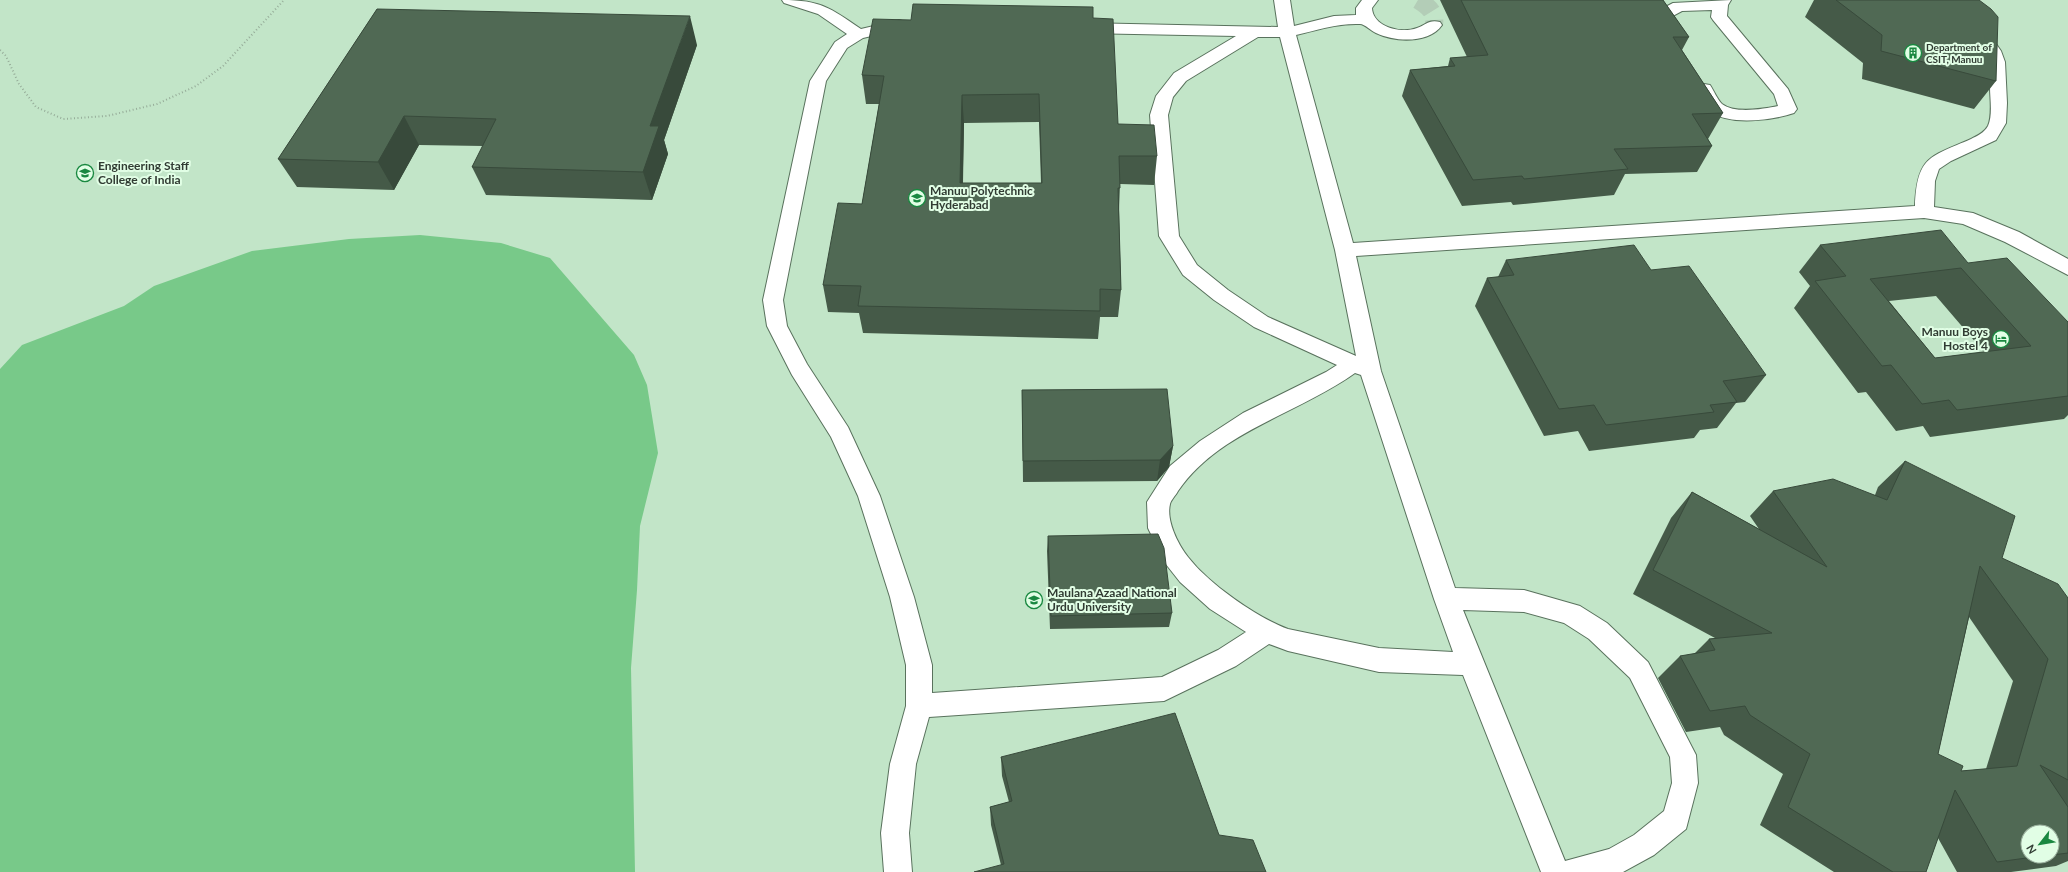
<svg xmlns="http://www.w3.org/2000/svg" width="2068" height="872" viewBox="0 0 2068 872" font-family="Lato,sans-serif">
  <rect width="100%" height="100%" fill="#d4f1d8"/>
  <path fill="#c2e5c8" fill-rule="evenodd" d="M0 0H2068V872H0ZM2028 832H2052V856H2028Z"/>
  <path fill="#78c989" d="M420 235 501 243 550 258 634 355 647 385 658 453 640 526 637 590 631 668 635 872H0V369L22 345 124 306 154 286 252 251 349 239Z"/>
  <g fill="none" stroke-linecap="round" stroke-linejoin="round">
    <path stroke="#b3cdb7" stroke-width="18" stroke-dasharray="18 9" stroke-linecap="butt" d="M1418 0C1428 6 1436 12 1434 25"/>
    <g stroke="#59725d" stroke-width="2">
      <path id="minor" d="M782 0C821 0 830 8 861 29L899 20 905 22 907 25 905 28 863 38 847 48 826 81 783 300 787 326 807 364 848 427 880 496 914 597 932 665V693L1162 677 1218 650 1246 632 1210 609 1180 582 1165 563 1148 528 1147 502 1170 466 1200 441 1243 413 1326 372 1337 365 1254 327 1214 300 1183 275 1159 236 1150 115 1156 96 1174 73 1236 36 1083 33 1077 31 1075 28 1077 25 1083 23 1278 27 1274 0H1290L1294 26 1334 16 1356 15V8L1362 0H1378L1372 8C1373 27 1401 34 1417 28 1426 25 1429 19 1440 22L1442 25C1429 44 1395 42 1376 33 1371 31 1365 24 1360 24 1339 23 1317 30 1296 35L1353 243 1915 206C1917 156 1930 157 1971 139 1977 136 1984 133 1988 126 1993 115 1990 99 1990 87 1989 69 1988 56 1978 41L1980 38H1992L2001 51 2005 62 2007 103 2006 123 1996 140 1951 161 1939 169 1935 181 1934 207 1973 213 2019 232 2068 259V275L2005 242 1963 224 1924 218 1356 256 1381 371 1455 588 1524 590 1580 606 1607 623 1648 662 1696 755 1698 783 1686 829 1654 855 1623 872H1541L1463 675 1379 672 1288 651 1269 644 1236 666 1164 701 929 717 916 764 909 833 912 872H884L881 833 890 764 906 706V665L890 597 858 496 831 437 792 375 767 326 763 300 810 81 835 42 847 34 818 14 784 3ZM1258 37H1280L1335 250 1356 356 1268 317 1228 290 1197 265 1179 236 1168 115 1173 97 1186 81ZM1355 373 1361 375 1434 599 1453 652 1379 648 1288 629C1256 617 1209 584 1188 557 1178 544 1166 521 1170 504 1171 500 1176 495 1178 491 1219 431 1298 414 1355 373ZM1463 610 1524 612 1564 623 1589 639 1630 678 1670 757 1672 783 1664 811 1634 835 1609 849 1565 861Z
        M1731 0 1728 5 1727 16 1788 89 1797 109 1794 113C1773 120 1731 126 1711 112 1704 107 1699 97 1695 89L1698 85 1704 84 1710 85C1714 91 1717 99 1722 104 1735 114 1763 109 1778 106L1774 94 1713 20 1711 17 1712 10 1682 11 1669 18 1667 24 1673 32 1671 35H1659L1651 24 1656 12 1673 3Z"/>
    </g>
    <path stroke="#96ac99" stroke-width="2" stroke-dasharray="1 2.5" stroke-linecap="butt" d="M0 50 6 56 19 84 36 107 63 119 107 116 157 104 196 86 223 66 284 0"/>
    <use href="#minor" fill="#fff" fill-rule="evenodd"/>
  </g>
  <path fill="#455a48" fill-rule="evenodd" d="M1440 0H1663L1689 37 1682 50 1723 113 1708 139 1712 146 1697 172 1625 174 1614 195 1513 205 1511 202 1462 206 1402 96 1410 70 1448 66 1450 58 1467 57Z
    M1814 0H1979L1996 81 1974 109 1862 79 1863 63 1805 17Z
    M377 9 697 45 664 140 668 154 652 200 486 195 472 167 483 146 419 145 394 190 297 187 278 159Z
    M1093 18 1118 124 1157 156 1154 185 1120 184 1119 210 1121 290 1118 317H1100L1098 339 863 333 859 313 828 312 823 285 862 204 879 104H866L862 75 911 20ZM1039 122 1041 183H963L964 123Z
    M1820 245 1968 263 2068 322V415L2064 419 1930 437 1923 426 1896 431 1866 392 1858 393 1794 308 1810 286 1799 272ZM1936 296 1984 352 1935 358 1889 301Z
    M1506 260 1651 270 1766 375 1745 402 1736 403 1717 428 1700 430 1694 438 1589 451 1578 431 1544 436 1475 306 1487 278 1498 277Z
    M1022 390 1173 446 1169 467 1157 481 1023 482Z
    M1905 461 2002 558 2068 598V861L2056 866 2011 872H1957L1938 838 1926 872H1834L1760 825 1783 774 1724 735 1720 727 1686 732 1658 678 1680 656 1694 654 1709 639 1715 638 1633 594 1671 518 1692 492 1759 529 1750 516 1773 491 1875 495 1878 487ZM1969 617 2013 681 1986 769 1961 771 1938 754ZM2052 832V856H2028Z
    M1048 536 1172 613 1169 627 1050 629 1047 551Z
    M1001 757 1219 835 1001 865 991 825 990 807 1009 802 1002 776Z"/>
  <path fill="#384a3b" d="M690 16 697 45 664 140 668 154 652 200 643 172 650 126Z
    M962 95 964 123 962 212 960 183Z
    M404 116 419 145 394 190 378 162Z
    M1173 446 1169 467 1157 481 1160 460Z"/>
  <path fill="#506954" stroke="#384a3b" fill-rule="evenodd" d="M1461 0H1663L1689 37H1673L1723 113 1692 114 1712 146 1614 149 1628 169 1524 179 1522 176 1473 180 1410 70 1455 66 1450 58 1488 55Z
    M1836 0H1979L1991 9 1998 17 1996 81 1881 51 1882 35Z
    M913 4 1093 7V18L1113 19 1118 124 1154 125 1157 156H1119L1120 188H1118L1121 290 1100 289V311L858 306 861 286 823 285 838 203 862 204 884 76 862 75 873 19 911 20ZM1039 94 1042 183H960L962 95Z
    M377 9 690 16 650 126H659L643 172 472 167 496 119 404 116 378 162 278 159Z
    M1941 230 1968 263 2007 258 2068 322V396L1957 410 1949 400 1922 404 1891 365 1882 366 1815 281 1846 276 1820 245ZM1961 268 2031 346 1935 358 1870 279Z
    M1634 245 1651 270 1689 266 1766 375 1723 381 1737 402 1710 405 1714 412 1606 425 1594 405 1559 409 1487 278 1514 275 1506 260Z
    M1167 389 1173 446 1160 460 1023 461 1022 390Z
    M1905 461 2015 516 2002 558 2058 584 2068 598V780L2040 765 2068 807V853L2052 855V832H2028V856H2041L1997 862 1955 790 1926 872H1893L1788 807 1810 754 1750 715 1745 706 1710 711 1680 656 1715 650 1709 639 1772 633 1653 570 1692 492 1827 567 1773 491 1833 479 1887 500ZM1980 566 2048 659 2017 766 1961 771 1963 766 1938 754Z
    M1158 534 1164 548 1172 613 1051 616 1048 536Z
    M1175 713 1219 835 1253 840 1266 872H974L1004 864 990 807 1012 801 1001 757Z"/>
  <defs>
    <g id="building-ring" transform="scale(0.9)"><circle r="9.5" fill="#e1fee5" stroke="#198840" stroke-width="1.5"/><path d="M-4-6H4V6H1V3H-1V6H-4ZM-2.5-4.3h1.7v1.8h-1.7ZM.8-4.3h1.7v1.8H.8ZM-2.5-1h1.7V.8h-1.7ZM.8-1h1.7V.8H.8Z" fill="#198840"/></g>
    <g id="university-ring" transform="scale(0.9)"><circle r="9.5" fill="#e1fee5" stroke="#198840" stroke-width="1.5"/><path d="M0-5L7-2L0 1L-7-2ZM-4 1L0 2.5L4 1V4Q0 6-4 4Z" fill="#198840"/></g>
    <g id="hotel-ring" transform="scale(0.9)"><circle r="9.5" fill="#e1fee5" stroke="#198840" stroke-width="1.5"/><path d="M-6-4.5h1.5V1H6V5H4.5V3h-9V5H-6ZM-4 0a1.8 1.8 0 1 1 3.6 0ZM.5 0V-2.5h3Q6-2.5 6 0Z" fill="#198840"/></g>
  </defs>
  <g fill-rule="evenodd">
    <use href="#building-ring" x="1913" y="53"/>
    <use href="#university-ring" x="85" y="173"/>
    <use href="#university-ring" x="917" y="198"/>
    <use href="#hotel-ring" x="2001" y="339"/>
    <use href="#university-ring" x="1034" y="600"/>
  </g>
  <g text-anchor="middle" stroke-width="4" stroke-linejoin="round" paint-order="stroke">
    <g font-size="10" font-weight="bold" fill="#313c33" stroke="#e1fee5" text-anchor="start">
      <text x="1926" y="51">Department of<tspan x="1926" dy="12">CSIT, Manuu</tspan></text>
    </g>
    <g font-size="12" font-weight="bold" fill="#313c33" stroke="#e1fee5" text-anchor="start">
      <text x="98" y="170">Engineering Staff<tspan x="98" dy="14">College of India</tspan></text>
      <text x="930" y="195">Manuu Polytechnic<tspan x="930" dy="14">Hyderabad</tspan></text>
      <text x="1988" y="336" text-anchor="end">Manuu Boys<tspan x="1988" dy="14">Hostel 4</tspan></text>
      <text x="1047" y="597">Maulana Azaad National<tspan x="1047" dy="14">Urdu University</tspan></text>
    </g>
  </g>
  <g transform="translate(2040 844) rotate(239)"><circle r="19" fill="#e1fee5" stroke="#9bb09e"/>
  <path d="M0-3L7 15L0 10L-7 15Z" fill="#198840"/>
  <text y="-6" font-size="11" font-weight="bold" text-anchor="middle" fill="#313c33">N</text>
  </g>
</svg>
